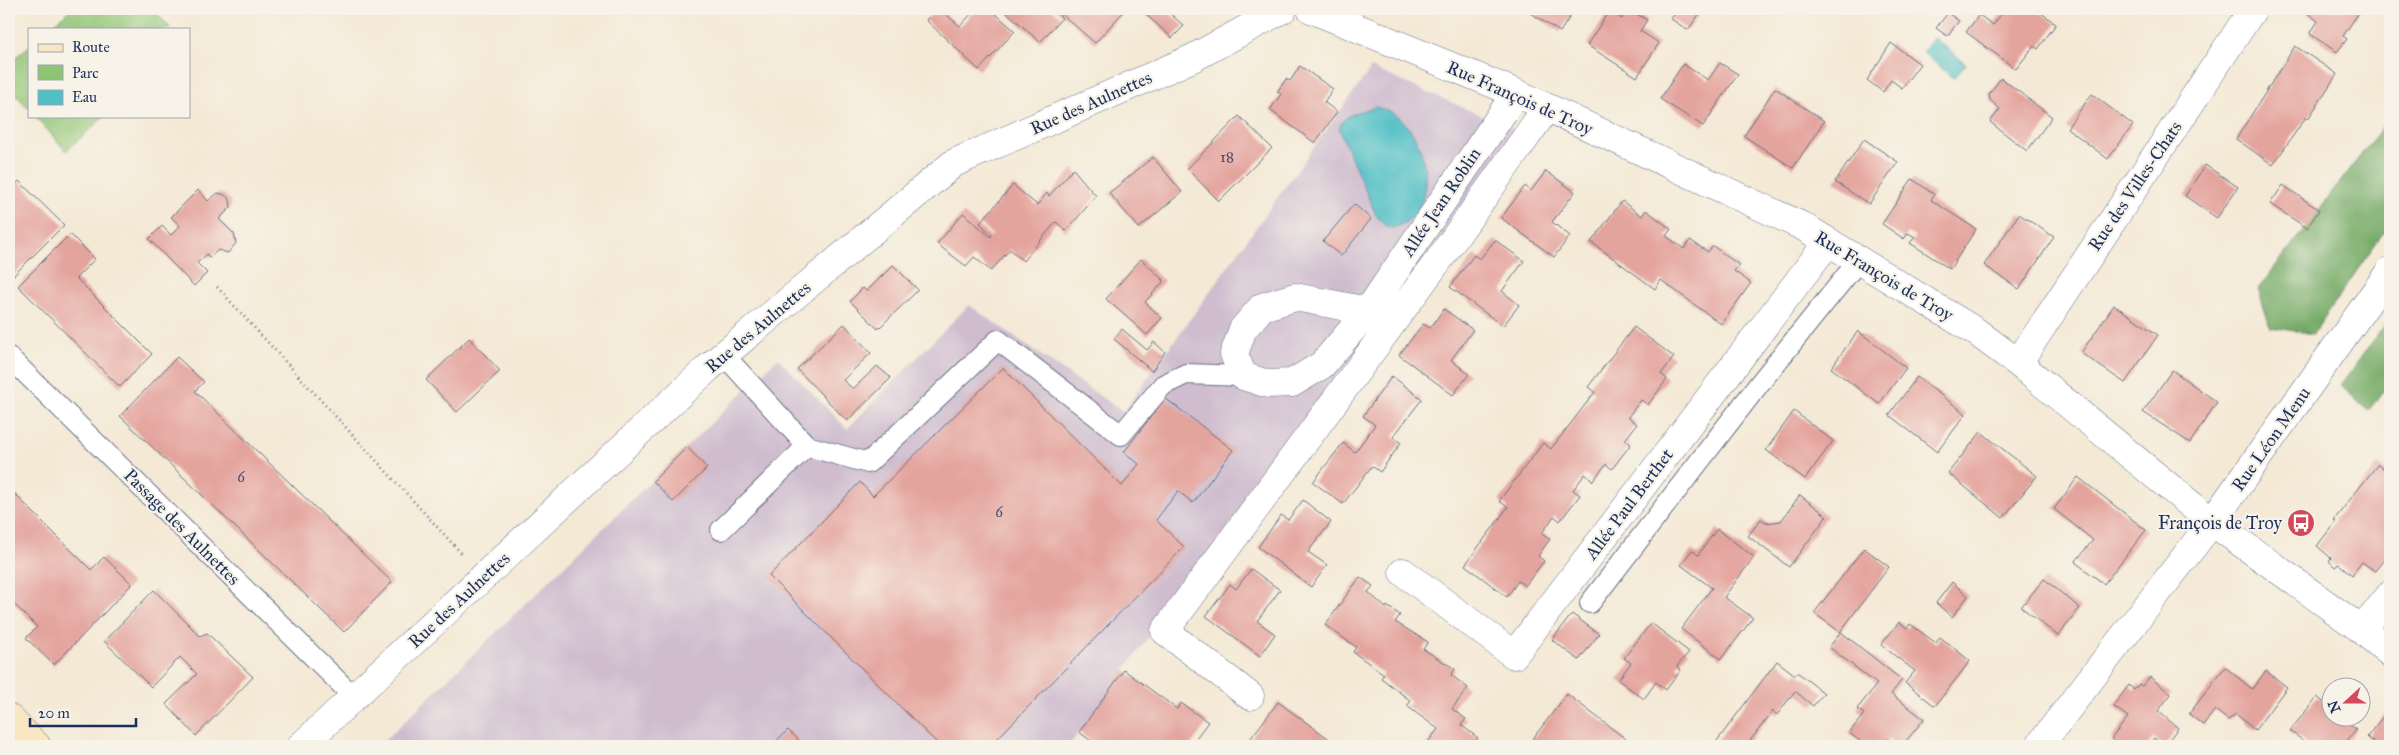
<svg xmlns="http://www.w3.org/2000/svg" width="2399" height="755" viewBox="0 0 2399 755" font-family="'IM FELL Great Primer',serif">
  <rect width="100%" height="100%" fill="#f7f3e8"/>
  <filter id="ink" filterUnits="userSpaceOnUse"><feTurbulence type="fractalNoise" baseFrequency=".02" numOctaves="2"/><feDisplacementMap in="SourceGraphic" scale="10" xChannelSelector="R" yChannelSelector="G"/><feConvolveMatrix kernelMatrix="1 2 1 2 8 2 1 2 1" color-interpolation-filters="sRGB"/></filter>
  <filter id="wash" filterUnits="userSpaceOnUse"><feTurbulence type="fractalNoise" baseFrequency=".0096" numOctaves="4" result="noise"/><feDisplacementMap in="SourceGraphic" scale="20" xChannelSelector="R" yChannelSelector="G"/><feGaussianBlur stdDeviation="1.12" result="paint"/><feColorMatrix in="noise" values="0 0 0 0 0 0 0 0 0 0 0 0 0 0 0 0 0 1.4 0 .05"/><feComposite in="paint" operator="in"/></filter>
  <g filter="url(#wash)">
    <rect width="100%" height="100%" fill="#f4e9d5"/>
    <path fill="#cfbdcf" d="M1371 68 1518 131 1069 746H379L778 358 847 429 969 305 1123 412Z"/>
    <path fill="#90c475" stroke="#567a6a" d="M71 9H153L171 29H48Z
      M29 46V109L9 87V63Z
      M35 116H105L66 151Z"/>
    <path fill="#74aa66" stroke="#486c62" d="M2390 117V223L2313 334 2270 327 2258 289Z
      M2390 318V383L2368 411 2340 385Z"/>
    <path fill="#50bfc6" stroke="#367792" d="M1934 37 1966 64 1954 79 1922 52Z
      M1376 107C1387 110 1395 113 1403 121 1431 148 1438 218 1391 228L1384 225 1376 215 1339 129C1342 114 1364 110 1376 107Z"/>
    <g id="blocks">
      <path fill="#e4a49e" d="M976 9H990L1015 31 979 70 926 20 933 13 943 12 960 26Z
        M1003 9H1052L1062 18 1040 42Z
        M1056 9H1126L1095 43Z
        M1140 9H1165L1184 26 1172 38Z
        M1524 9H1575L1560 32Z
        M1628 9 1647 20 1640 31 1659 43 1637 77 1587 45 1609 11 1622 19Z
        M1678 9H1703L1688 30 1671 19Z
        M2005 9 2013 12 2016 9H2036L2056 24 2038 49 2034 46 2016 69 1966 32 1979 15 1993 25Z
        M2308 9H2361L2343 36 2347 39 2337 52 2310 34 2318 21 2306 12Z
        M1948 13 1959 21 1947 36 1936 28Z
        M1891 43 1920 64 1902 88 1891 80 1883 92 1867 80Z
        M2295 46 2337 74 2308 119 2306 117 2273 165 2236 139Z
        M1720 63 1738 74 1703 126 1660 99 1683 64 1708 80Z
        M1300 66 1333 89 1324 102 1337 112 1315 143 1270 110 1281 94 1277 92 1286 79 1290 81Z
        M2001 78 2052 117 2027 151 1990 122 2000 109 1990 100 1989 94Z
        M1775 88 1824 121 1793 168 1744 136Z
        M2092 94 2133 125 2108 159 2067 128Z
        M1239 116 1272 148 1219 201 1187 169Z
        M1864 139 1898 162 1869 204 1835 182Z
        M1153 157 1182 192 1139 228 1109 193Z
        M2205 165 2238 187 2217 218 2185 196Z
        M1073 169 1096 196 1066 231 1056 222 1023 261 1010 249 991 271 974 257 966 266 937 244 963 213 991 237 992 235 980 223 1013 185 1037 205 1047 193 1049 196Z
        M1546 171 1575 192 1552 222 1570 236 1554 257 1501 218 1525 186 1531 191Z
        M1912 179 1934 194 1931 200 1976 229 1950 269 1910 243 1915 237 1908 233 1904 239 1882 224Z
        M9 180 14 186 19 181 64 225 9 280Z
        M2283 185 2319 210 2307 228 2270 204Z
        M198 190 208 201 218 193 225 195 230 200 231 207 219 219 234 234 236 243 228 253 218 250 209 258 207 254 197 263 207 273 194 286 149 239 162 226 171 235 180 226 171 217Z
        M1622 201 1642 216 1646 210 1671 229 1666 236 1684 249 1690 240 1708 252 1713 246 1739 265 1734 271 1751 283 1721 324 1661 280 1655 289 1591 242Z
        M1354 204 1371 219 1341 256 1323 241Z
        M2019 214 2054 237 2019 289 1984 265Z
        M70 234 95 259 76 278 152 354 120 387 18 286Z
        M1495 240 1524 261 1502 291 1519 305 1503 326 1450 287 1474 255 1480 259Z
        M1141 259 1164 281 1145 302 1162 318 1147 335 1106 299Z
        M893 265 918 290 878 329 850 301 863 288 867 291Z
        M2114 305 2158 335 2125 383 2081 353Z
        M1444 309 1473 330 1451 360 1469 374 1453 395 1399 355 1423 324 1430 328Z
        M844 324 871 353 843 380 853 389 877 366 891 378 847 421 797 369Z
        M1634 327 1674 357 1661 374 1667 379 1648 405 1641 400 1628 417 1637 424 1625 440 1631 444 1612 469 1606 464 1593 481 1585 474 1573 490 1580 495 1560 521 1554 516 1542 533 1550 539 1538 556 1544 561 1525 586 1518 581 1507 597 1465 565 1508 507 1499 501 1543 443 1551 449 1595 392 1588 387Z
        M1122 329 1147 350 1154 342 1165 352 1152 371 1114 339Z
        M1858 331 1906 368 1879 404 1831 368Z
        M469 338 500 371 457 412 426 380Z
        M177 357 204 382 195 391 392 582 344 632 120 416Z
        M1003 368 1122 486 1139 464 1124 452 1165 398 1233 450 1193 503 1178 491 1156 520 1184 547 990 746H940L769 576 860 482 873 496Z
        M2172 370 2217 402 2190 443 2143 412Z
        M1392 376 1422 399 1393 437 1401 443 1380 472 1372 466 1343 504 1313 482 1343 443 1355 452 1375 425 1363 416Z
        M1917 377 1966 414 1937 452 1889 415Z
        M1794 411 1833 441 1805 479 1766 450Z
        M1981 432 2037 476 2003 518 1948 473Z
        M687 447 707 468 673 502 653 481Z
        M2378 464 2389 473 2390 471V552L2375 571 2362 562 2352 575 2339 564 2335 567 2329 561 2331 558 2317 546 2336 521 2334 520Z
        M2078 477 2146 530 2104 584 2075 562 2093 540 2054 509Z
        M9 488 91 570 104 557 132 584 54 665 26 638 37 627 9 599Z
        M1800 495 1827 516 1789 567 1748 536 1761 519 1767 523 1781 521Z
        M1303 500 1331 522 1308 552 1327 565 1311 587 1258 547 1281 515 1288 520Z
        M1717 529 1754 557 1724 597 1753 618 1721 659 1681 629 1712 588 1681 565 1692 550 1698 555Z
        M1864 548 1889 567 1840 632 1814 613Z
        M1251 569 1280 590 1257 621 1275 634 1260 656 1206 616 1230 584 1236 589Z
        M1360 577 1373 586 1368 592 1386 608 1387 606 1400 615 1395 622 1428 642 1423 649 1455 669 1451 675 1468 688 1452 709 1466 719 1461 725 1478 738 1472 746H1425L1438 729 1407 706 1411 701 1381 678 1384 674 1353 652 1356 647 1325 625Z
        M2044 579 2080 608 2058 636 2021 607Z
        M1952 582 1968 596 1952 617 1936 603Z
        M154 590 200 636 207 633 253 677 196 736 166 704 197 674 180 657 151 687 104 641Z
        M1572 614 1599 634 1579 660 1552 640Z
        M1899 622 1907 628 1910 624 1936 643 1940 637 1970 661 1935 706 1905 683 1915 671 1881 645Z
        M1651 623 1689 652 1677 666 1681 670 1666 690 1656 682 1644 699 1618 680 1631 663 1624 658Z
        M1841 632 1902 680 1891 694 1924 719 1902 746H1897L1888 739 1883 746H1866L1849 733 1864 714 1857 709 1877 684 1829 647Z
        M1777 661 1795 675 1797 672 1824 693 1813 706 1795 691 1777 715 1773 711 1746 746 1738 742 1735 746H1716L1714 745Z
        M2225 667 2252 689 2266 671 2287 687 2255 730 2236 714 2228 720 2215 710 2203 725 2189 714Z
        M1124 670 1177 709 1181 703 1208 722 1190 746H1098L1079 732Z
        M2150 677 2171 694 2158 711 2178 728 2164 746 2154 738 2148 746H2120L2111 739 2128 717 2113 706 2129 685 2134 690 2139 684 2142 686Z
        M1567 694 1627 740 1622 746H1527Z
        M2317 697 2332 709V718H2342L2356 729 2343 746H2310L2290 731Z
        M1278 702 1332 741 1328 746H1245Z
        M2387 711 2390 714V735L2381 746H2378L2367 737Z
        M788 730 805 746H771Z"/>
    </g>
  </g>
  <g filter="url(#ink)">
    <use href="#blocks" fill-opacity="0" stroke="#677088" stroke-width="1"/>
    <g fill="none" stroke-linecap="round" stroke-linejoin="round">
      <g stroke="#677088" stroke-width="22">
        <path id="service" d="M724 355 807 446 868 463 998 340 1121 435 1163 385 1186 374 1243 376
          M9 357 354 697
          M721 530 807 446
          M1590 603 1759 384 1859 260"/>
      </g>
      <g stroke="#677088" stroke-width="29">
        <path id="minor" d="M1311 9 1516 93 1804 227 1975 331 2018 363 2212 522 2362 630 2390 653
          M1368 311 1295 297 1262 307 1243 329 1234 354 1243 376 1268 384 1292 383 1322 365 1368 311 1516 93
          M2018 363 2253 9
          M1403 572 1514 655 1828 242
          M2362 630 2390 595
          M1250 696 1165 631 1441 257 1546 109
          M301 746 708 368 954 163 1193 58 1283 9
          M2039 746 2212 522 2390 271"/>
      </g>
      <g stroke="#677088" stroke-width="29">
        <path id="secondary" d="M9 718 37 746"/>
      </g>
      <path stroke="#677088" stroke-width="3" stroke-dasharray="1 4" stroke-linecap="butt" d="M217 287 462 554"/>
      <use href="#service" stroke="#fff" stroke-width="20"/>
      <use href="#minor" stroke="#fff" stroke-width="28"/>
      <use href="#secondary" stroke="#f9e7c3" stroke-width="28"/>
    </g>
  </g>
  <defs>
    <g id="bus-disc" transform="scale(1.4375)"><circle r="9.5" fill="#d1495b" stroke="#f7f3e8"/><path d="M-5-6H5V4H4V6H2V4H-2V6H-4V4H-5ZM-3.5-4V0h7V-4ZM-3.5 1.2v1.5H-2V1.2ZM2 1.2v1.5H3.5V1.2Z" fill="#fff"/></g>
  </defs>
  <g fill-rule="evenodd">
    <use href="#bus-disc" x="2301" y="523"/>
  </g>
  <g text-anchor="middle" stroke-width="4.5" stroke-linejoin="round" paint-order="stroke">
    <g font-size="15" fill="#4d4c6e">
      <text x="1227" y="162">18</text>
      <text x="241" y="482">6</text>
      <text x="999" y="517">6</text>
    </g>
    <g font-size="18" fill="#1b2f5e" stroke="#f7f3e8">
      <text transform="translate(1520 98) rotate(24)" y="6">Rue François de Troy</text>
      <text transform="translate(1091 103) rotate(-24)" y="6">Rue des Aulnettes</text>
      <text transform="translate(2135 186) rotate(-56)" y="6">Rue des Villes-Chats</text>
      <text transform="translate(1441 202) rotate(-56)" y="6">Allée Jean Roblin</text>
      <text transform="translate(1884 276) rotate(31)" y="6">Rue François de Troy</text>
      <text transform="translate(758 327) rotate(-40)" y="6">Rue des Aulnettes</text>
      <text transform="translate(2271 439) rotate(-55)" y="6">Rue Léon Menu</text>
      <text transform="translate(1629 504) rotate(-53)" y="6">Allée Paul Berthet</text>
      <text transform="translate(182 527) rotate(45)" y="6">Passage des Aulnettes</text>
      <text transform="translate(459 600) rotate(-43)" y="6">Rue des Aulnettes</text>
    </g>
    <g font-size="18" fill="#1b2f5e" stroke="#f7f3e8" text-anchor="end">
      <text x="2282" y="529">François de Troy</text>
    </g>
  </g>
  <rect width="2399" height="755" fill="none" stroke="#f7f3e8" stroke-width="30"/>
  <rect x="28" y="28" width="162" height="90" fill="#f7f3e8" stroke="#9fa5b1"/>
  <rect x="38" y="44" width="25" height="8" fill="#f9e7c3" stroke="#9fa5b1"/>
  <text x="72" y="52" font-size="15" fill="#1b2f5e">Route</text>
  <rect x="38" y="65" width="25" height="15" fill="#90c475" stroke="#9fa5b1"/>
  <text x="72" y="78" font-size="15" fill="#1b2f5e">Parc</text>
  <rect x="38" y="90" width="25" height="15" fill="#50bfc6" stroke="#9fa5b1"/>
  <text x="72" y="102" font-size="15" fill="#1b2f5e">Eau</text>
  <g transform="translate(2346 702) rotate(249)"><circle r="24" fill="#f7f3e8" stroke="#9fa5b1"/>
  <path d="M0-4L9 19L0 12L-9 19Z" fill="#d1495b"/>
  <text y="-8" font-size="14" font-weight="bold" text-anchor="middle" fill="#1b2f5e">N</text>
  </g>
  <path d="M30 718v8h106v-8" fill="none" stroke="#1b2f5e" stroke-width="2.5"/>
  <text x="38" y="718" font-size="15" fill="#1b2f5e" stroke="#f7f3e8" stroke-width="4" paint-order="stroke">20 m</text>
</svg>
